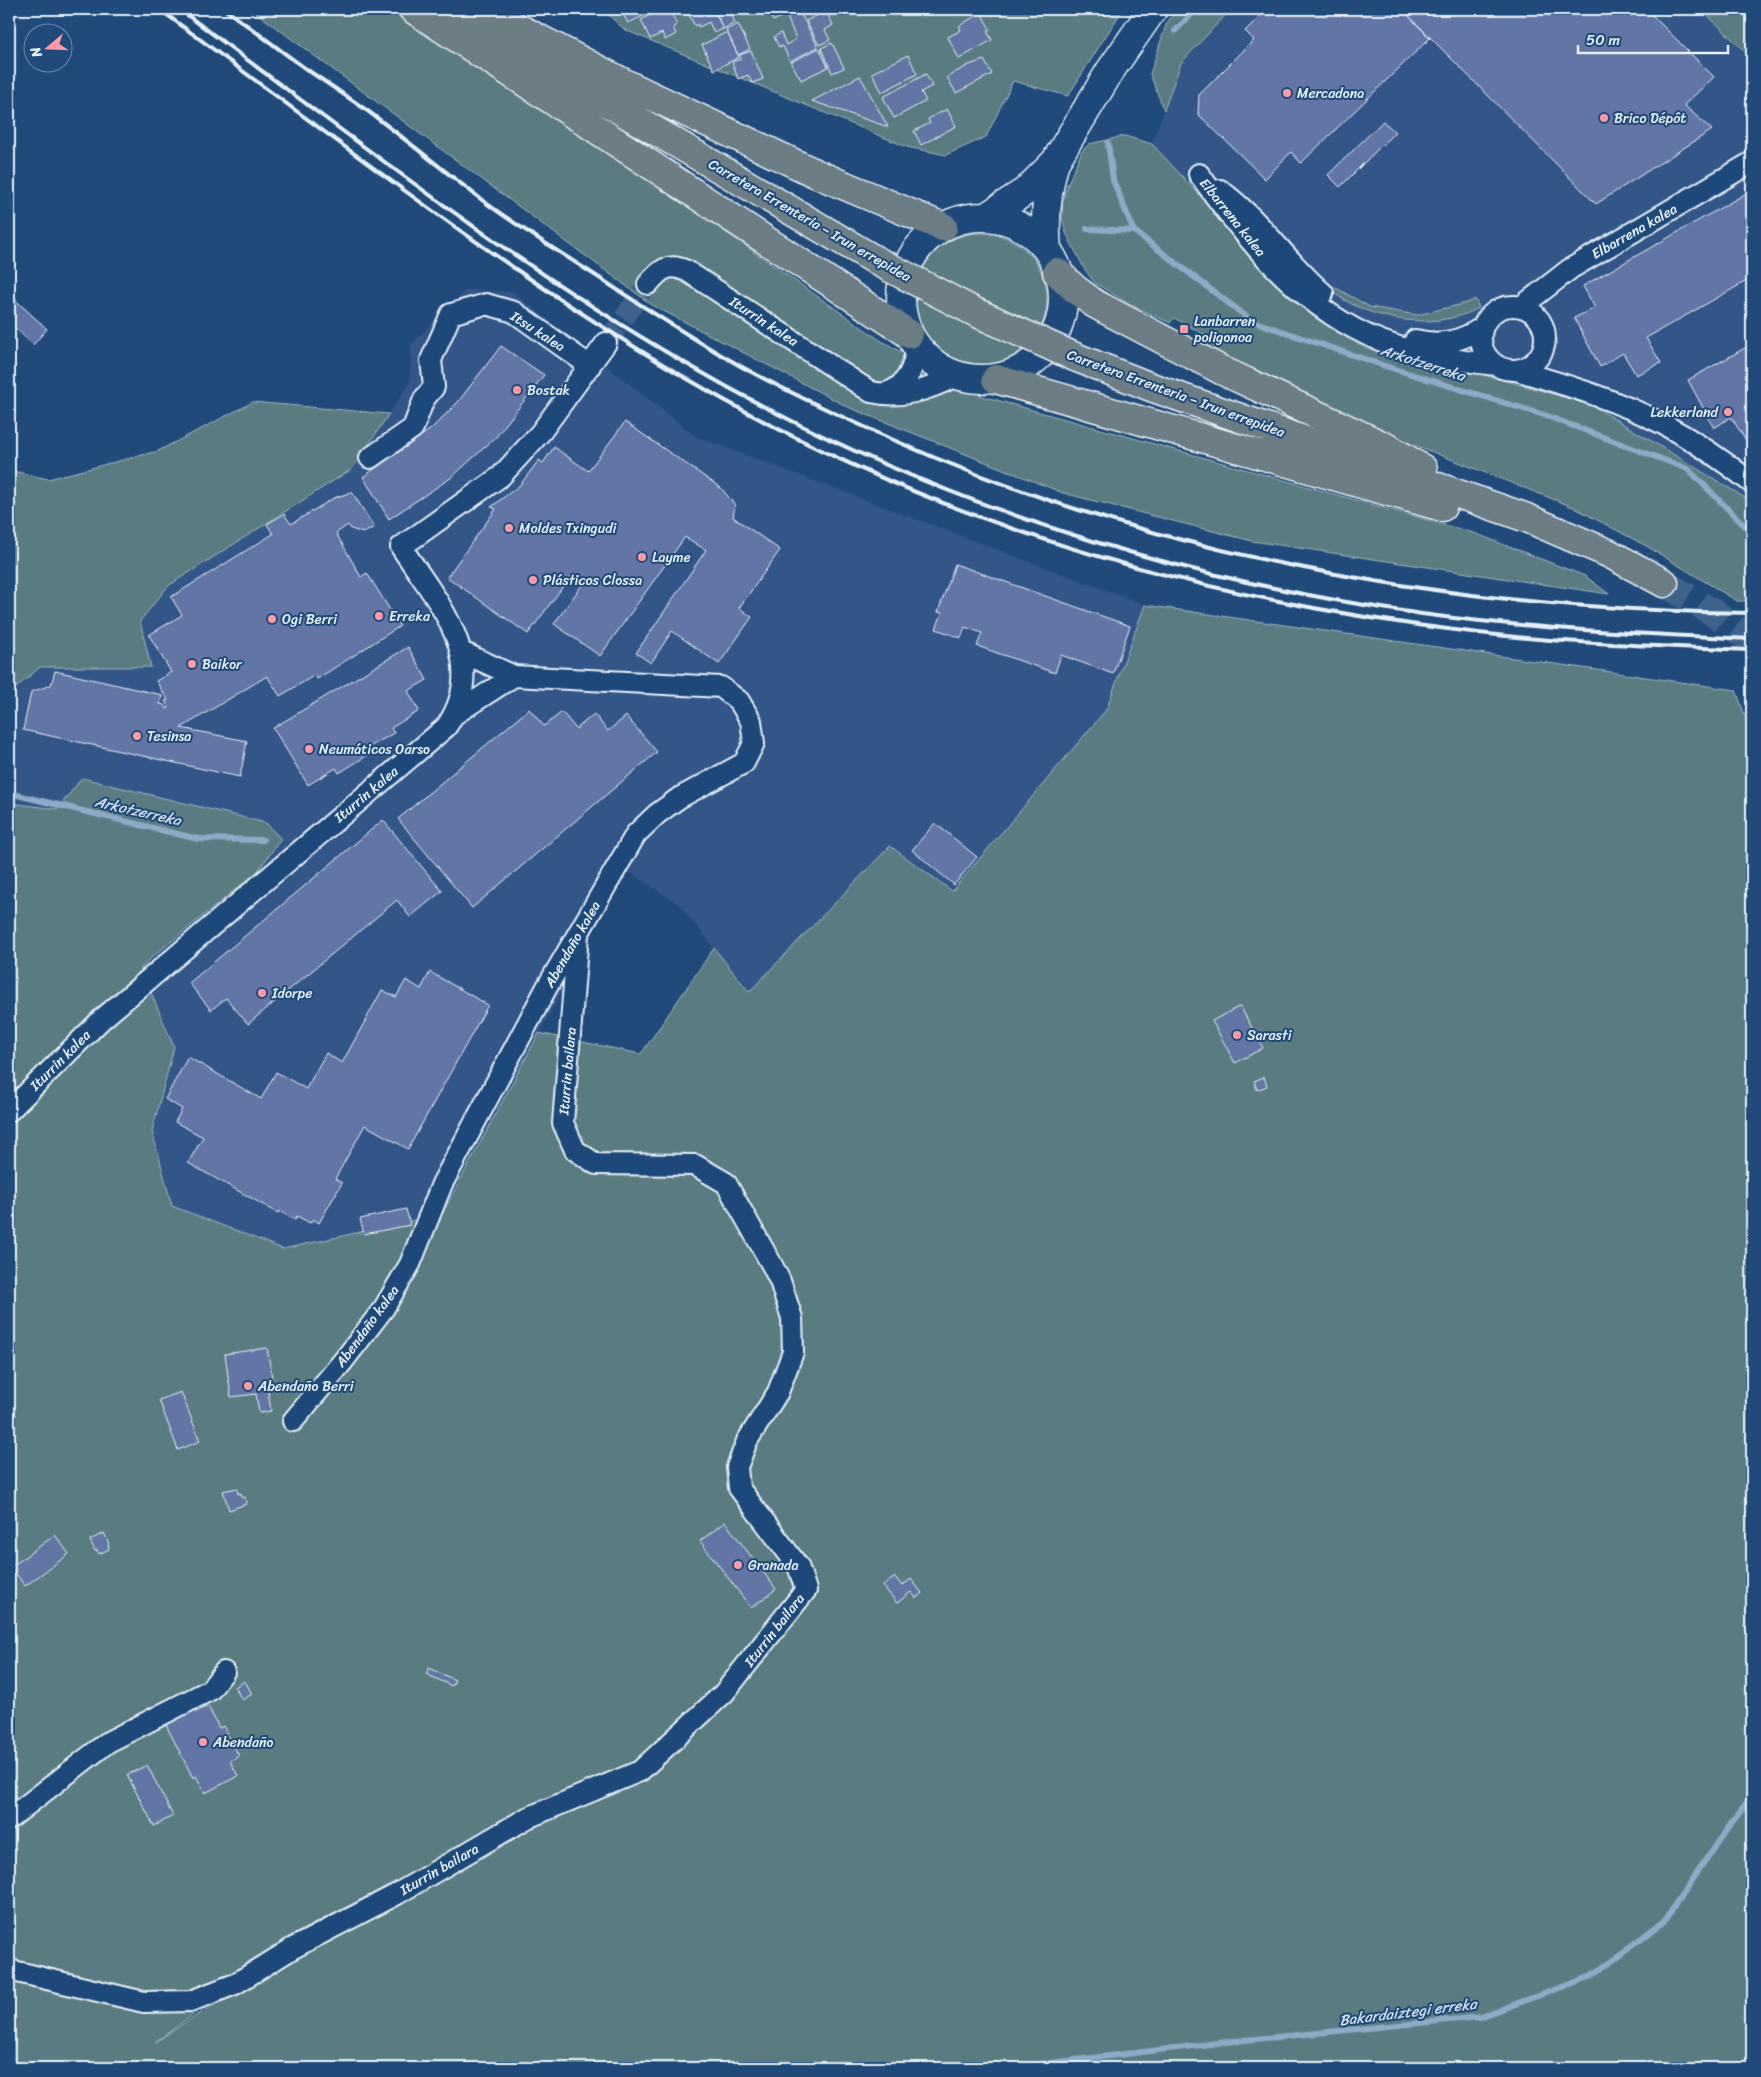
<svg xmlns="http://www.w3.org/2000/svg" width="1761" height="2077" font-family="Sriracha,sans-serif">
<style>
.built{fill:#335787}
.green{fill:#5a7c81;stroke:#a1b6bc;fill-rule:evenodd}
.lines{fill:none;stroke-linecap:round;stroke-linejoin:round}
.stream{stroke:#8daac7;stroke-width:6}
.building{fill:#6275a5;stroke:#e8f1f8}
.street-tunnel{stroke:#3d638d;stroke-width:20;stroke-dasharray:20 10;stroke-linecap:butt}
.primary-tunnel{stroke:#3d638d;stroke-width:28;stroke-dasharray:28 14;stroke-linecap:butt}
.street-casing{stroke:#e8f1f8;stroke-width:24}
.secondary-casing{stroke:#e8f1f8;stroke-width:31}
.primary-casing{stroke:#e8f1f8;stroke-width:31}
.street{stroke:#1f4a7a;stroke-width:20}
.secondary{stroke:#1f4a7a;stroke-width:28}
.primary{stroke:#6d7d84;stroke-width:28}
.rail{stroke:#e8f1f8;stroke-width:4}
.primary-bridge-casing{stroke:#e8f1f8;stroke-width:31;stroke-linecap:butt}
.primary-bridge{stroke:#6d7d84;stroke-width:28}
.poi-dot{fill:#ff9aa2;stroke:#1f4a7a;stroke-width:2}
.labels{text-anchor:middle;stroke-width:4;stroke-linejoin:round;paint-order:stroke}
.poi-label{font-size:14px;fill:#e8f1f8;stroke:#1f4a7a;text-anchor:start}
.street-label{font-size:14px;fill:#e8f1f8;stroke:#1f4a7a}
.water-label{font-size:15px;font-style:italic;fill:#d1dfec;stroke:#1f4a7a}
</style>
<rect width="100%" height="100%" fill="#1f4a7a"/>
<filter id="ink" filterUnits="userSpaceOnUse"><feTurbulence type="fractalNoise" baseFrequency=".02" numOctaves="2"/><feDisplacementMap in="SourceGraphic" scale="10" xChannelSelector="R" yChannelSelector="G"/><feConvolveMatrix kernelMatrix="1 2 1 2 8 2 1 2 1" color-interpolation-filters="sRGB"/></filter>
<g filter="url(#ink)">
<!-- built -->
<path class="built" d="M1231 9H1701L1752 58V502L1592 405 1374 344 1248 247 1152 144 1181 63Z
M467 290 513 292 695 436 1145 605 1106 710 952 891 890 846 749 992 680 905 627 870 442 1214 283 1249 172 1206 152 1131 173 1047 131 945 142 819 9 803V686L17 687 40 667 140 621 168 586 352 469 410 382 411 344Z"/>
<!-- green -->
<path class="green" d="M251 9H393L511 82 880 340 982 396 1474 533 1585 576 1609 594 1252 541 1063 493 850 408 652 305Z
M602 9H1123L1068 96 1013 81 986 137 946 155 907 147 625 30Z
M1176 9H1231L1181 63 1164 110 1150 74 1166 25Z
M1701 9H1752V58Z
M1125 136 1152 144 1248 247 1374 344 1592 405 1752 502V601H1737L1648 547 1573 507 1371 428 1288 391 1203 345 1207 336 1174 318 1170 323 1129 304 1095 283 1085 270 1066 233 1062 218 1063 201 1068 183 1082 151 1089 144Z
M1264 220 1329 284 1370 307 1417 315 1467 303 1475 299 1479 308C1432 333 1362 320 1324 285 1302 265 1283 241 1264 220Z
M915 299a66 66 0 1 1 132 0a66 66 0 1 1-132 0Z
M253 402 389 414 352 469 168 586 140 621 151 667H40L17 687 9 686V470L48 479 158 451Z
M1145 605 1736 690 1752 736V2068H9V803L57 809 82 778 266 823 281 839 257 872 151 958 141 969 174 1047 152 1131 172 1206 283 1249 442 1214 539 1033 641 1054 714 948 749 992 890 846 952 891 1106 710ZM502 1819V1820L155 2042 211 2002Z"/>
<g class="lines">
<!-- stream -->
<path class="stream" d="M1175 31 1197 9
M1108 143 1113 180 1134 231
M1087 229 1134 231 1252 321 1388 367 1544 415 1688 469 1749 530
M9 793 198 839 263 840
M1008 2068 1235 2041 1480 2017 1592 1976 1665 1920 1733 1821 1752 1797"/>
</g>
<!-- building -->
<path class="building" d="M620 9H651L652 12 628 23Z
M662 9H669L677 25 673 27 676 34 665 40 662 33 650 39 641 20Z
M702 9H714L723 29 714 33 709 22 699 27 698 24 695 26 689 15Z
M714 9H734L737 14 732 16 735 23 723 29Z
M767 9H797L773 21Z
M1267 9H1402L1430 38 1301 163 1291 152 1265 179 1198 114 1199 95 1254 40 1245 31Z
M1402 9H1646L1714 77 1684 105 1712 130 1596 204Z
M799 10 818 47 790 61 783 46 779 47 774 37 781 33 786 45 796 39 787 17Z
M826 11 833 25 825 30 830 40 819 45 806 21Z
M981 13 990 29 987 31 992 40 959 59 948 37 961 30 959 26Z
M738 24 750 49 738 55 726 30Z
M727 32 739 57 714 70 702 45Z
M832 43 844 68 832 73 821 48Z
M819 48 828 67 801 80 791 62Z
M751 51 763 79 752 83 748 75 738 79 732 62 741 59 740 55Z
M908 55 917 74 882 92 872 73Z
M984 60 992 74 956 93 947 77 969 65Z
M926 74 932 86 921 92 926 101 894 118 883 97Z
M860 76 888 127 812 101Z
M947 109 956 126 921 145 914 131 930 123 928 119Z
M1383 121 1395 132 1340 187 1328 175Z
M1752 190V278L1646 338 1661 363 1636 375 1623 353 1600 367 1574 318 1595 308 1583 286Z
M9 294 47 329 33 345 9 322Z
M1752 344V450L1731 417 1714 428 1688 380Z
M501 346 544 375 496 437 452 477 389 519 363 477 431 429 458 402Z
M625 422 721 488 735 505 733 517 780 550 739 608 752 617 719 664 672 631 651 663 636 653 706 550 685 537 600 656 554 624 582 585 570 577 528 634 447 577 496 509 491 507 520 485 539 460 543 463 554 447 588 471Z
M352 492 374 527 364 533 351 529 348 525 336 533 361 577 367 573 400 626 317 679 315 675 280 696 267 676 181 728 247 741 240 777 23 730 31 692 51 685 55 671 162 695 160 704 164 705 167 709 169 708 165 701 168 700 156 681 171 672 149 635 182 615 171 597 273 534 267 524 284 514 291 524 334 498Z
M955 564 1130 626 1113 674 1061 655 1055 673 977 646 982 633 965 627 961 638 936 629 942 613 938 612Z
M408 647 427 680 408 691 419 711 391 728 394 733 364 750 368 755 339 773 336 768 308 785 273 728Z
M529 709 544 726 562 712 576 729 594 714 608 731 626 716 657 752 472 908 398 819Z
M383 820 442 891 410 917 397 900 248 1024 226 998 211 1010 189 983Z
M935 823 977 857 954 885 912 850Z
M430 972 488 1005 408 1149 365 1125 335 1179 342 1183 319 1223 313 1219 310 1223 297 1216 295 1220 279 1211 278 1213 188 1163 203 1137 175 1122 182 1109 165 1099 188 1057 261 1099 276 1072 306 1089 326 1053 342 1063 382 990 396 997 406 980 421 989Z
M1240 1006 1263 1048 1235 1063 1212 1021Z
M1264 1077 1267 1086 1257 1090 1254 1081Z
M406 1209 410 1225 364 1234 360 1219Z
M267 1348 272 1378H266L271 1411 259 1413 256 1394 231 1397 225 1354Z
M181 1392 200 1441 178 1450 159 1400Z
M237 1488 238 1494 241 1493 242 1498 245 1497 246 1504 229 1510 223 1491Z
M725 1522 776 1589 751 1608 700 1541Z
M104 1533 109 1544 108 1545 109 1549 99 1554 97 1550 95 1551 90 1540Z
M55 1535 69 1554 25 1586 11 1567Z
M895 1577 902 1586 911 1579 922 1593 916 1598 911 1592 897 1603 883 1586Z
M429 1668 455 1680 452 1686 426 1674Z
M245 1681 252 1694 242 1700 235 1687Z
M193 1706 196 1712 208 1706 219 1728 223 1726 239 1756 230 1761 238 1776 205 1793 196 1776 193 1778 164 1721Z
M147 1765 173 1816 154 1826 127 1775Z"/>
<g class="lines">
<!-- street-tunnel -->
<path class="street-tunnel" d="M606 343 648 284"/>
<!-- primary-tunnel -->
<path class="primary-tunnel" d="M1664 583 1712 612 1752 640"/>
<defs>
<path id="street" d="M1199 174C1244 237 1295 301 1367 335 1407 353 1452 360 1496 365
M1220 190C1260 219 1287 262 1323 293
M648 284C660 270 668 262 687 271L871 392C903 399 928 390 956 376
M1481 338a32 32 0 1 1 64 0a32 32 0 1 1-64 0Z
M1521 307 1570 269 1752 162
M1415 340C1441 346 1460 342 1483 327
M1516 370C1566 385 1617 400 1663 424 1695 441 1724 461 1752 483
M883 394C907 388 915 368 916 345
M370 458 413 428 424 399 434 387 431 360 451 314 486 304 514 312 590 366
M455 714 514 676
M9 1111 102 1019 446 727C492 662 437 601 401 547L501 476 541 432 606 343
M293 1421 344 1360 384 1308 410 1264 442 1184 547 987 636 834 657 814 679 798 744 763 754 743 751 721 739 701 721 687 514 676 462 652
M9 1819 108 1742 210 1690 224 1672
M9 1970 144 2002 191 2001 235 1984 293 1948 397 1894 527 1818 640 1771 724 1693 806 1590 798 1566 739 1488 737 1467 747 1441 778 1392 793 1352 792 1318 780 1281 772 1265 726 1183 695 1165 596 1164 575 1150 563 1123 578 934"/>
<path id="secondary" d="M901 298a81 81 0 1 1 162 0a81 81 0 1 1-162 0Z
M986 217 1026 191 1055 162 1110 71 1153 9
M1047 250C1044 219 1046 192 1055 162"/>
<path id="primary" d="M413 9 909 334
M448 9 877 261
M482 9 626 84 817 174 943 227
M1057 272 1075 289 1095 304 1223 371 1388 448 1423 469
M1075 357 1151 387 1527 518 1610 554 1664 583
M996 379 1442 507"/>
</defs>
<!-- street casing -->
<use href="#street" class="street-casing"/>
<!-- secondary casing -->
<use href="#secondary" class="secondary-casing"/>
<!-- primary casing -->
<use href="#primary" class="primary-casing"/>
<!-- street -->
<use href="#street" class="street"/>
<!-- secondary -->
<use href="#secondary" class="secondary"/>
<!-- primary -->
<use href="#primary" class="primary"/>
<!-- rail -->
<path class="rail" d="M159 9C329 134 497 266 679 374 925 521 1196 600 1479 633 1570 644 1661 646 1752 650
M179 9C344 131 507 260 685 363 911 495 1164 578 1422 614 1532 629 1642 634 1752 639
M224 9C252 28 278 49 306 69 327 83 348 97 369 112 407 140 444 171 482 200 515 225 552 247 587 270 635 301 681 332 730 360 767 382 805 399 843 417 1126 552 1440 610 1752 613"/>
<defs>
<path id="primary-bridge" d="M877 261 975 312 1075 357"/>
</defs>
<!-- primary-bridge casing -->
<use href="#primary-bridge" class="primary-bridge-casing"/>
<!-- primary-bridge -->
<use href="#primary-bridge" class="primary-bridge"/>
</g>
</g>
<!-- markers -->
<g class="poi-dot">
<circle cx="1287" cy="93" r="5"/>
<circle cx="1604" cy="118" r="5"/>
<rect x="1179" y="324" width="10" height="10" rx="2.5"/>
<circle cx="517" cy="390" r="5"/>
<circle cx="1728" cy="412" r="5"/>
<circle cx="509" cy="528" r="5"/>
<circle cx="642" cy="557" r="5"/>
<circle cx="533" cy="580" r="5"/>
<circle cx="379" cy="616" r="5"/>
<circle cx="272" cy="619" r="5"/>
<circle cx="192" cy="664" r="5"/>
<circle cx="137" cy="736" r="5"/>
<circle cx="309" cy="749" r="5"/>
<circle cx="262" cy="993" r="5"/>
<circle cx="1237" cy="1035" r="5"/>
<circle cx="248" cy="1386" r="5"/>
<circle cx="738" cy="1565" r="5"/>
<circle cx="203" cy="1742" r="5"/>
</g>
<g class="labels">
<!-- poi labels -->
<g class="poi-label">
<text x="1297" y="98">Mercadona</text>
<text x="1614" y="123">Brico Dépôt</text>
<text x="1194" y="326">Lanbarren<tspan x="1194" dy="16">poligonoa</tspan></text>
<text x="527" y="395">Bostak</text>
<text x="1718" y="417" text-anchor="end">Lekkerland</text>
<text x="519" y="533">Moldes Txingudi</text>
<text x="652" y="562">Layme</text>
<text x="543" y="585">Plásticos Clossa</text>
<text x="389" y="621">Erreka</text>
<text x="282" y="624">Ogi Berri</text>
<text x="202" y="669">Baikor</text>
<text x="147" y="741">Tesinsa</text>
<text x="319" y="754">Neumáticos Oarso</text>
<text x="272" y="998">Idorpe</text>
<text x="1247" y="1040">Sarasti</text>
<text x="258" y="1391">Abendaño Berri</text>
<text x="748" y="1570">Granada</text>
<text x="213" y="1747">Abendaño</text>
</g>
<!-- street labels -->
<g class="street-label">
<text transform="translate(1233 217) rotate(51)" y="5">Elbarrena kalea</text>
<text transform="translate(810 220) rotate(30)" y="5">Carretera Errenteria – Irun errepidea</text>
<text transform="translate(1634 231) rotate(-30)" y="5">Elbarrena kalea</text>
<text transform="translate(764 321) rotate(33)" y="5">Iturrin kalea</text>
<text transform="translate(538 331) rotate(33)" y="5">Itsu kalea</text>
<text transform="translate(1176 393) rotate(20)" y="5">Carretera Errenteria – Irun errepidea</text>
<text transform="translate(366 794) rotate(-40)" y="5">Iturrin kalea</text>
<text transform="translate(572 944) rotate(-60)" y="5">Abendaño kalea</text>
<text transform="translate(60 1060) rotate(-45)" y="5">Iturrin kalea</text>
<text transform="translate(567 1071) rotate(-85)" y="5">Iturrin bailara</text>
<text transform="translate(367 1326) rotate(-54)" y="5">Abendaño kalea</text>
<text transform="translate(774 1630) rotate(-52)" y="5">Iturrin bailara</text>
<text transform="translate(439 1869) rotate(-30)" y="5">Iturrin bailara</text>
</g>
<!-- water labels -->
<g class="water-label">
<text transform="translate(1423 363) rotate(18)" y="5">Arkotzerreka</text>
<text transform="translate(138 811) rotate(13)" y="5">Arkotzerreka</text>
<text transform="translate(1408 2012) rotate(-7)" y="5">Bakardaiztegi erreka</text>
</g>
</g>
<!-- margin -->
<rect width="1761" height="2077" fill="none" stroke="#1f4a7a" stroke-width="30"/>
<rect x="15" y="15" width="1731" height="2047" fill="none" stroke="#e8f1f8" stroke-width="2" filter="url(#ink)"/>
<!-- north arrow -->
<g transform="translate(48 48) rotate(251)"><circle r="24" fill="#1f4a7a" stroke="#6f8dac"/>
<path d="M0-4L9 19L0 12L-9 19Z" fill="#ff9aa2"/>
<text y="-8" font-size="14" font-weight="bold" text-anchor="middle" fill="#e8f1f8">N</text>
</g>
<!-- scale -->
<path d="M1578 45v8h150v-8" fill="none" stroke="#e8f1f8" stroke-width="2.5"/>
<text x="1586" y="45" font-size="15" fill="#e8f1f8" stroke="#1f4a7a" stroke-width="4" paint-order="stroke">50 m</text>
</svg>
